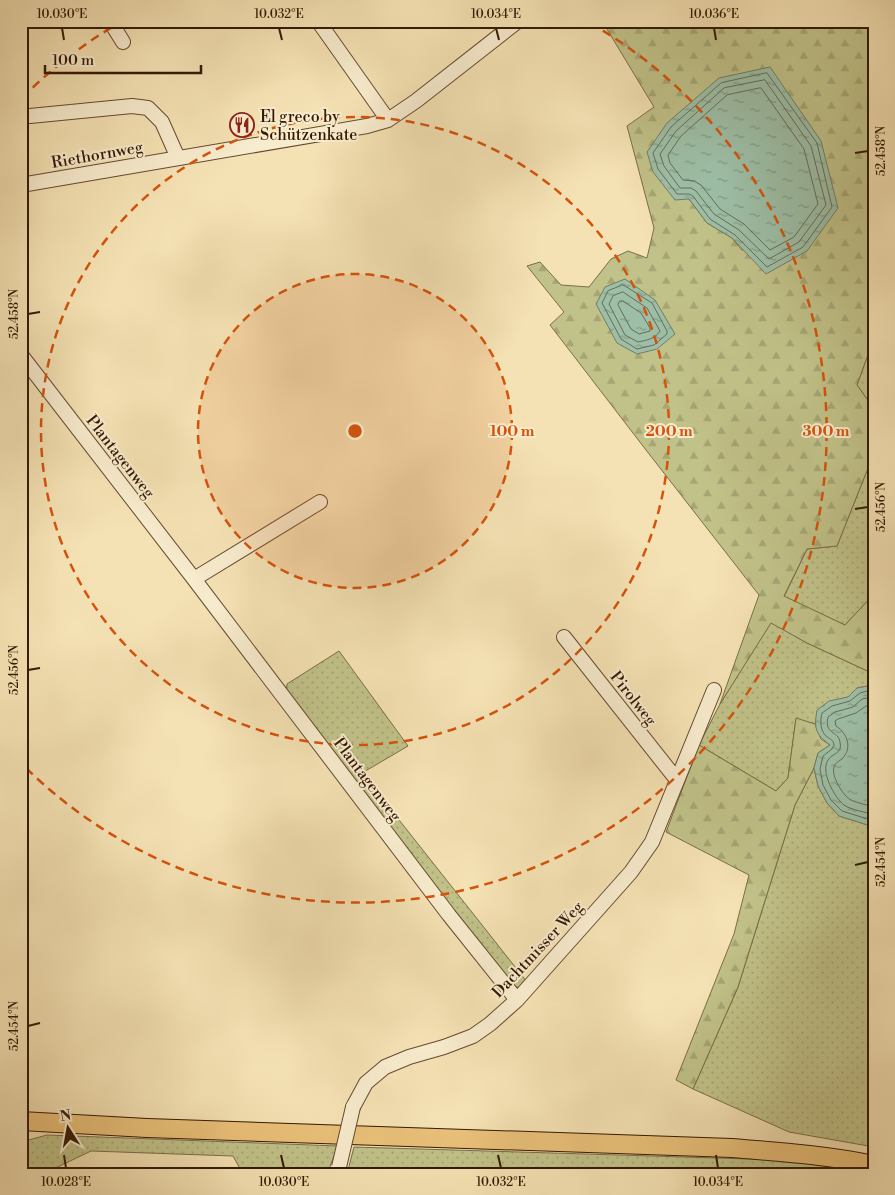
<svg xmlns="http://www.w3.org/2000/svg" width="895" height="1195" font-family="'Libre Bodoni',serif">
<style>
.grass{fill:url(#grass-dots);stroke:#7a6e46}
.forest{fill:url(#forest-firs);stroke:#7a6e46;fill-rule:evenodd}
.water{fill:url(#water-ripples);stroke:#737d66}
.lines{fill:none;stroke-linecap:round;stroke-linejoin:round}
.shore{stroke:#686c56;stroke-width:1}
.minor-casing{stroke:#644b30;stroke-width:16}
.major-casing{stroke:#341904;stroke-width:20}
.minor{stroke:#f8ecce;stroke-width:14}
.major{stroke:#eac17a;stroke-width:18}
.minor-bridge-casing{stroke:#644b30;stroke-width:16;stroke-linecap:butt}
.minor-bridge{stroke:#f8ecce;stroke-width:14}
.ticks{fill:none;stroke:#341904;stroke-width:2}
.ring{fill:none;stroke:#d6530b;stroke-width:2.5;stroke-dasharray:9 6}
.labels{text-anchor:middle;stroke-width:4;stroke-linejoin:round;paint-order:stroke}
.poi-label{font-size:16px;fill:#341904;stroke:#f8ecce;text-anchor:start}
.street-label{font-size:16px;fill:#341904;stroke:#f8ecce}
.centre{fill:#d6530b;stroke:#f8ecce;stroke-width:2.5}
.ring-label{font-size:15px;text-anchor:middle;font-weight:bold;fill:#d6530b;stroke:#f8ecce;stroke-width:4;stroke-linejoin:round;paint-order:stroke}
.neatline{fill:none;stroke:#341904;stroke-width:2}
.ticks-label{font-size:12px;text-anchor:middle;fill:#341904}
</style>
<defs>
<pattern id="grass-dots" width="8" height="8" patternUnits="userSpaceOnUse" patternTransform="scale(1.25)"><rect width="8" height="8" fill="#c1c289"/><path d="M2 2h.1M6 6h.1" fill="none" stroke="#a6a675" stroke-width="1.8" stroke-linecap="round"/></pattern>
<pattern id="forest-firs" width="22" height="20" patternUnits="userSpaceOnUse" patternTransform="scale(1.25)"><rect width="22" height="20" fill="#c1c289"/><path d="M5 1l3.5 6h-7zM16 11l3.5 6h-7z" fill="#a6a675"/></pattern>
<pattern id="water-ripples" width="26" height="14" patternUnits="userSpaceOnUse" patternTransform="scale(1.25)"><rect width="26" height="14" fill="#9dbfa7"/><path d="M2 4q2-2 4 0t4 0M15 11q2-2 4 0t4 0" fill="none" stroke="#819a86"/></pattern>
</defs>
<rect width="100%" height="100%" fill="#f5e2b4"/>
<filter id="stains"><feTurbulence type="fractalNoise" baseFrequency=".004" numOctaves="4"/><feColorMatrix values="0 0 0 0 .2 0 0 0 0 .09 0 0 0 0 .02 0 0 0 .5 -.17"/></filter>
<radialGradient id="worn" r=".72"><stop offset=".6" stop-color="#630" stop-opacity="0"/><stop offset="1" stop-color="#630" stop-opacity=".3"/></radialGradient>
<!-- grass -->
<path class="grass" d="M874 338V409L857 385Z
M874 453V594L845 625 784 597 807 549 837 546Z
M771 622 807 643 874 674V688L868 686 857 688 848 697 829 702 818 710 815 724 796 719 788 778 776 791 699 745 720 704Z
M339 651 408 746 362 773 527 982 519 988 508 984 286 692 287 684Z
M814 768 818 786 827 803 839 816 874 827V1147L789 1132 693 1089 738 987 795 805Z
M47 1135 338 1146 327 1174H243L233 1156 91 1151 43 1174H21V1145L25 1141Z
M354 1147 783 1160 841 1168 870 1174H347Z"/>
<!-- forest -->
<path class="forest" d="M602 21H635L639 26 646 21H874V338L857 385 874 409V453L837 546 807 549 784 596 845 625 874 594V641L870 645 874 647V674L807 643 771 623 720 704 759 595 646 450 550 325 564 312 527 266 540 262 561 285 589 287 611 259 628 251 647 258 654 228 627 126 654 107ZM689 199 807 251 742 250 732 238 707 223Z
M796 718 815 724 821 739 830 745 818 753 814 768 795 805 738 987 693 1089 676 1080 734 934 749 875 666 832 699 745 776 791 788 778Z"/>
<!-- water -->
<path class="water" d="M770 67 821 141 838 208 807 251 766 274 732 238 707 223 689 199 675 200 653 172 647 152 667 123 719 78Z
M625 279 655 300 675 334 657 349 637 354 617 343 596 304 605 287Z
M868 686 874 688V827L839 816 827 803 818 786 814 768 818 753 830 745C815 734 814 728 817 710L829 701 848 697 857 688Z"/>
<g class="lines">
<!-- shore -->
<path class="shore" d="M767 73 817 143 832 207 803 247 767 267 735 235 710 219 693 196 689 194H677L658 169 653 153 671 127 721 83Z
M765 80 811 146 826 205 799 242 769 259 739 230 714 214 696 191 691 188H680L664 166 660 154 676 131 724 88Z
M761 88 804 149 818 204 794 237 770 250 744 224 720 209 701 185 694 181 683 180 670 163 668 155 681 136 727 95Z
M623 285 625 286 652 303 667 331V334L654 345 637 349 621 339 602 303 608 291Z
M623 292 647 308 660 331C655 339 647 340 638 342L625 335 609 304 613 296Z
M620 301H623L641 313 650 328V331L639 334 631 329 618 305Z
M874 693 867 691 860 693 850 701 832 706 822 713C820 721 820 730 826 736 831 740 833 739 834 745L832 749 823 756 820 769 823 785 831 800 842 811 874 821
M874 699 867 698 862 699 853 707 835 712 828 717C824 735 838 730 840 742 843 754 832 753 828 760 820 772 835 798 844 805 851 810 866 812 874 815
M874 706H866L856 713 838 719 835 721 836 726C847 733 853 748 842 759 839 761 835 763 834 767 831 776 843 796 851 800 858 803 866 805 874 807"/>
<defs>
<path id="minor" d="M110 21 123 42
M318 21 388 120
M21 116H30L132 106 148 108 162 122 178 158
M21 185 367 126 388 120 416 101 518 21
M21 355 194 579 449 915 517 1000
M194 579 320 502
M564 637 677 780
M353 1107 366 1083 385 1067 409 1057 444 1047 473 1036 490 1024 517 1000 631 872 652 842 714 690"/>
<path id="major" d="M21 1121 147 1128 732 1148C780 1152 827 1155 874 1165"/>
</defs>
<!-- minor casing -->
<use href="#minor" class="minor-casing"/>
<!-- major casing -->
<use href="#major" class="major-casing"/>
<!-- minor -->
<use href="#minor" class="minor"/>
<!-- major -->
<use href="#major" class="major"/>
<defs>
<path id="minor-bridge" d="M339 1167 353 1107"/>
</defs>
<!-- minor-bridge casing -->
<use href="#minor-bridge" class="minor-bridge-casing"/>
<!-- minor-bridge -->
<use href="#minor-bridge" class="minor-bridge"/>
</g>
<!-- ticks -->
<path class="ticks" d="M62 28 64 40M279 28 282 40M496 28 499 40M714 28 716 40M855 153 868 151M28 314 40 312M855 509 868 507M28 670 40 668M855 865 868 862M28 1026 40 1023M64 1155 66 1168M281 1155 284 1168M498 1155 501 1168M716 1155 718 1168"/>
<!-- distance rings -->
<circle cx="355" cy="431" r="157" fill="#d6530b" fill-opacity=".12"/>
<g class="ring">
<circle cx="355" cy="431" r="157"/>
<circle cx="355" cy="431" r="314"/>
<path d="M22 98A471 471 0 0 1 119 23M590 23A471 471 0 1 1 22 764"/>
</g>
<!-- icons -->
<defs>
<symbol id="restaurant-ring" viewBox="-11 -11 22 22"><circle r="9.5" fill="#f8ecce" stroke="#8f2418" stroke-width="1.5"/><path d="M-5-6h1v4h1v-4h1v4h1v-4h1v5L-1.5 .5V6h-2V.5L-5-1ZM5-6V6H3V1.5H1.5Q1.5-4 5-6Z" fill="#8f2418"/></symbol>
</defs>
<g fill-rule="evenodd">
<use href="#restaurant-ring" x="228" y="111" width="28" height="28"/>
</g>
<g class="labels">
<!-- poi labels -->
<g class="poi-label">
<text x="260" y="122">El greco by<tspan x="260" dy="18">Schützenkate</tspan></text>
</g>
<!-- street labels -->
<g class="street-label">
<text transform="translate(97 154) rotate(-10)" y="6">Riethornweg</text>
<text transform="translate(121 456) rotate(52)" y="6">Plantagenweg</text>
<text transform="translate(634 698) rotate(52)" y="6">Pirolweg</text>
<text transform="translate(368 779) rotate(53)" y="6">Plantagenweg</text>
<text transform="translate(537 949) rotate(-47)" y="6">Dachtmisser Weg</text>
</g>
</g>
<circle cx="355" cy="431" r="8" class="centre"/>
<g class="ring-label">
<text x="512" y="436">100 m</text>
<text x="669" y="436">200 m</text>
<text x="826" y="436">300 m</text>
</g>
<!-- margin -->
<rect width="895" height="1195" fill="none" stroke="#f5e2b4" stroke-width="55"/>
<!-- north arrow -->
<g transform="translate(68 1128) rotate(349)" stroke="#f8ecce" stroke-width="4" paint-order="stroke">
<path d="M0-4L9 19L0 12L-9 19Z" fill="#341904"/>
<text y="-8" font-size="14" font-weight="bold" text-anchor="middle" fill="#341904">N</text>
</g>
<!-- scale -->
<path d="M45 65v8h156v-8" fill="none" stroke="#341904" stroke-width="2.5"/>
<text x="52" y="65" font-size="15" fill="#341904" stroke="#f8ecce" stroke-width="4" paint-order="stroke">100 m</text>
<rect x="28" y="28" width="840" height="1140" class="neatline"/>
<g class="ticks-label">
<text x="62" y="18">10.030°E</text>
<text x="279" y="18">10.032°E</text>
<text x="496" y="18">10.034°E</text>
<text x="714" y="18">10.036°E</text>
<text transform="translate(881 151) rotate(-90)" y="4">52.458°N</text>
<text transform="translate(14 314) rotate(-90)" y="4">52.458°N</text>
<text transform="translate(881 507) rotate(-90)" y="4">52.456°N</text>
<text transform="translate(14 670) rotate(-90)" y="4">52.456°N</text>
<text transform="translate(881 862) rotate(-90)" y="4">52.454°N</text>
<text transform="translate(14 1026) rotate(-90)" y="4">52.454°N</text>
<text x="66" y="1186">10.028°E</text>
<text x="284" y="1186">10.030°E</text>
<text x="501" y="1186">10.032°E</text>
<text x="718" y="1186">10.034°E</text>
</g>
<rect width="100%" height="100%" filter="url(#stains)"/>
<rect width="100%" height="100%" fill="url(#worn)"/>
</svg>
